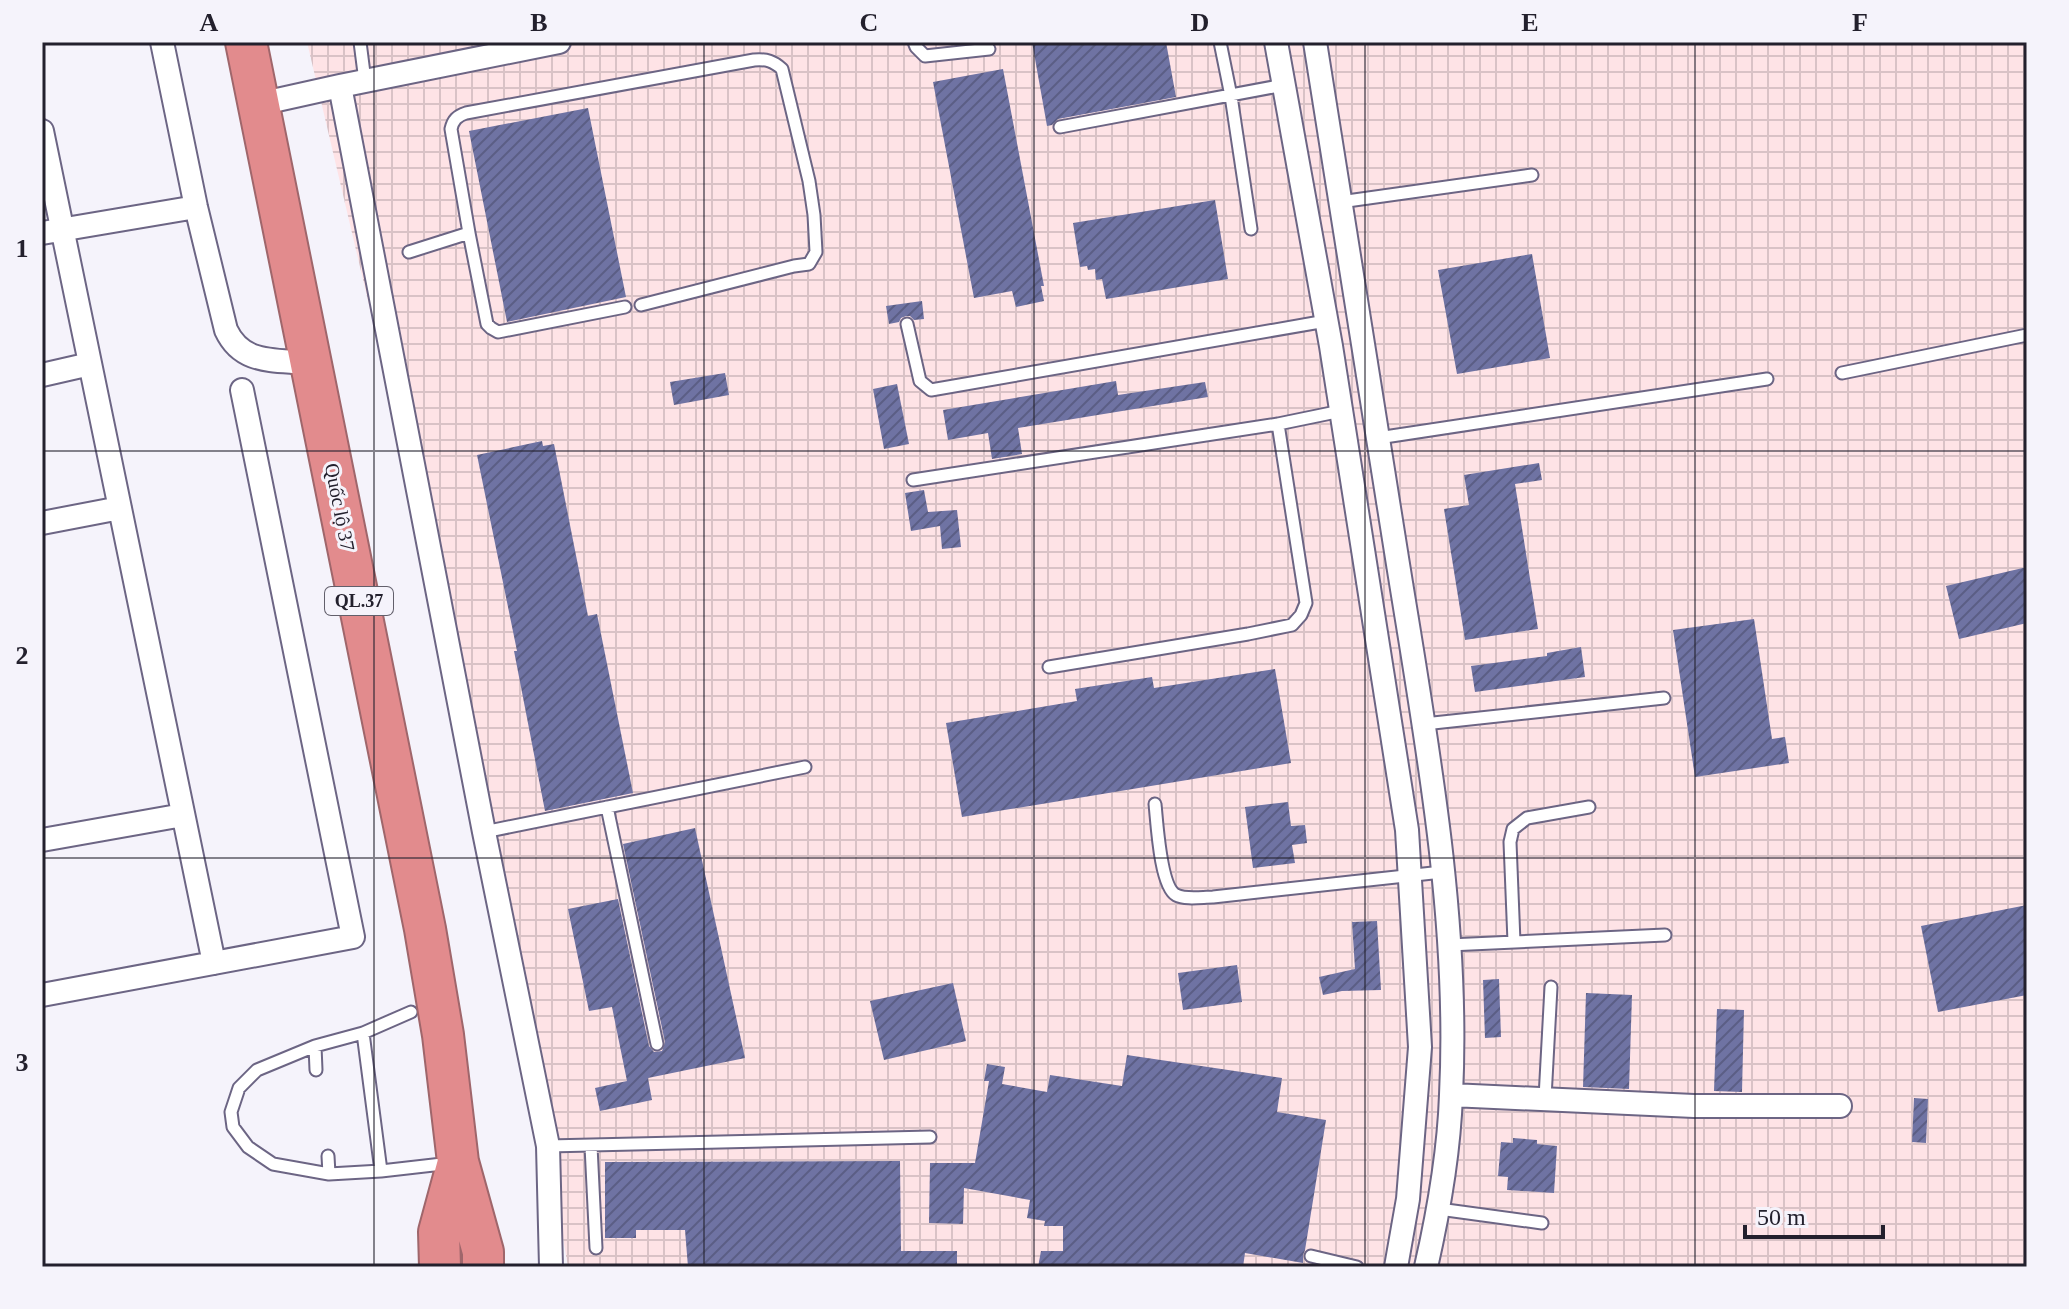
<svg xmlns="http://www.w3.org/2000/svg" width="2069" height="1309" font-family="Georgia,serif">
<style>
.industrial{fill:url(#industrial-grid)}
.building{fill:url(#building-hatch)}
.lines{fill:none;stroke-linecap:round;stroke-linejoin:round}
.lane-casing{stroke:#6c6584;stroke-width:15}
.street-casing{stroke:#6c6584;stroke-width:26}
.highway-casing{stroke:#9f666b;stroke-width:44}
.lane{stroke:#fff;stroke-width:11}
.street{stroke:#fff;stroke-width:22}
.highway{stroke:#e28b8d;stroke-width:40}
.grid{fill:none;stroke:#23202d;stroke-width:2;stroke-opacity:0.55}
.labels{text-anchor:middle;stroke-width:6;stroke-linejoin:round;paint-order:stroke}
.shield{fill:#f5f3fb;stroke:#625f6b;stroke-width:2}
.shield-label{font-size:18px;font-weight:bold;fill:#23202d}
.street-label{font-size:20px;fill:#23202d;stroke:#f5f3fb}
.neatline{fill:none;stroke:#23202d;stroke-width:3}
.grid-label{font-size:26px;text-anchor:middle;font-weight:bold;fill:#23202d}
</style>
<defs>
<pattern id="industrial-grid" width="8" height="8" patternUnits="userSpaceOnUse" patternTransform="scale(2)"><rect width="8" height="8" fill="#fee3e6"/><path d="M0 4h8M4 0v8" fill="none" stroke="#d9c2c6"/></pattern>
<pattern id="building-hatch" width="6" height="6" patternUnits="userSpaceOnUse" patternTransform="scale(2)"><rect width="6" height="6" fill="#6f73a3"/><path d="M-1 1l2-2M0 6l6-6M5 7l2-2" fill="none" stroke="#5b5e85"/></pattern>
</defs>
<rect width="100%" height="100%" fill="#f5f3fb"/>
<!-- industrial -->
<path class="industrial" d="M307 42H2027V1267H568L492 827Z"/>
<!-- building -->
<path class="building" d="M1032 42H1166L1176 97 1058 119 1052 125 1047 126Z
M1003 69 1044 286H1041L1044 301 1016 307 1012 291 974 298 933 82Z
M588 108 626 297 507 322 469 131Z
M1215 200 1228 279 1106 299 1102 279 1096 280 1095 269 1088 270 1087 266 1080 267 1073 223Z
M1532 254 1550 358 1457 374 1438 270Z
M922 301 924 319 914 320 910 316H906L901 318 899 322 889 324 886 306Z
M725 373 729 395 674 405 670 382Z
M1116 381 1118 395 1205 382 1208 397 1018 428 1022 454 992 459 988 433 948 440 943 410Z
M897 384 909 444 884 449 873 389Z
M542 441 543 446 554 444 588 616 597 614 633 793 545 811 514 651H517L477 455Z
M1539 463 1542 480 1515 484 1538 629 1465 640 1444 509 1469 505 1464 475Z
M924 490 928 512 957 510 961 547 942 549 940 526 911 531 905 493Z
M2027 567V623L1959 639 1946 586Z
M1754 619 1772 739 1785 737 1789 763 1695 777 1673 630Z
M1581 647 1585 677 1475 692 1471 666 1547 656V653Z
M1275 669 1291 763 962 817 946 723 1077 701 1075 689 1152 677 1154 688Z
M1288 802 1291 826 1305 825 1307 843 1292 845 1295 863 1253 868 1245 807Z
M695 828 745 1058 648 1078 652 1100 600 1111 595 1088 627 1081 612 1007 589 1011 568 909 618 899 649 1046 654 1052 662 1051 665 1042 623 844Z
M2027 905V995L1938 1012 1921 926Z
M1377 921 1381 990 1342 991 1323 995 1319 977 1355 969 1352 922Z
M1237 965 1242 1002 1183 1010 1178 973Z
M1499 979 1501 1037 1485 1038 1483 980Z
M953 983 966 1041 884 1060 870 1001Z
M1586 993 1632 995 1629 1089 1583 1087Z
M1717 1009 1744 1010 1742 1092 1714 1091Z
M1127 1055 1282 1078 1277 1112 1326 1120 1305 1250 1303 1255V1263L1245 1253 1243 1267H1038L1041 1251H1063V1226H1044L1045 1221 1027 1218 1030 1200 964 1188 963 1224 929 1223 930 1163H975L989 1081H984L987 1064 1005 1067 1002 1084 1047 1092 1050 1075 1122 1086Z
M1914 1098 1928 1099 1926 1143 1912 1142Z
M1513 1138 1537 1140V1144L1557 1146 1554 1193 1507 1190 1508 1177 1498 1176 1501 1142 1513 1143Z
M900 1161 901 1251H957V1267H688L685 1230H636V1238H605V1162Z"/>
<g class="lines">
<defs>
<path id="lane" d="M360 42 365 81
M914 42 916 47 925 56 989 49
M1220 42 1231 96 1251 229
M1060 127 1284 85
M1340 202 1532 175
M409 252 469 233
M625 307 498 332 491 328 487 324 469 233 451 129C453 120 457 116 466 113L754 60C767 59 773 61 782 69L809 181 814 215 816 252 809 264 794 266 641 305
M907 324 920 381 931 390 1326 321
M1842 373 2027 335
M1378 438 1767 379
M913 480 1278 424
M1049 667 1248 634 1292 625 1301 615 1306 603 1278 424 1341 411
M1424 724 1664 698
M1155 804C1157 822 1160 886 1176 895 1186 900 1202 897 1213 897L1442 872
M607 807 657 1044
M484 832 805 767
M1514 942 1510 842 1513 829 1527 818 1589 807
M1449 945 1665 935
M363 1033 381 1171
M315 1046 257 1070 239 1088 231 1112 233 1127 248 1147 273 1164 329 1174
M316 1070 315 1046 363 1033 411 1012
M1545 1098 1551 987
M548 1146 930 1137
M591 1146 596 1248
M328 1156 329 1174 381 1171 451 1163
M1439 1209 1542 1223
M1311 1256 1357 1267"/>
<path id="street" d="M162 42 196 207 226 330C240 360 265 360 295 362
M1276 42 1331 346 1407 830 1420 1047 1408 1199 1396 1267
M1315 42C1342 214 1369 386 1397 558 1425 733 1460 917 1451 1095 1449 1153 1439 1210 1426 1267
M340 86 484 832 548 1146 551 1267
M259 104 340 86 559 42
M42 131 214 963
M42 233 196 207
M42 375 90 364
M42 523 120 508
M42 840 183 815
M42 995 353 937 242 390
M1451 1095 1694 1106H1840"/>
<path id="highway" d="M246 42 425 929 443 1035 458 1162 483 1252V1267
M440 1267 439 1232 458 1162"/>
</defs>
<!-- lane casing -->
<use href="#lane" class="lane-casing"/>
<!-- street casing -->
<use href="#street" class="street-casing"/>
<!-- highway casing -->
<use href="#highway" class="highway-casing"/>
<!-- lane -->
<use href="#lane" class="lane"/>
<!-- street -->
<use href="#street" class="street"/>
<!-- highway -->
<use href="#highway" class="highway"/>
</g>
<!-- grid -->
<path class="grid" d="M374 42V1267M704 42V1267M1034 42V1267M1365 42V1267M1695 42V1267M42 451H2027M42 858H2027"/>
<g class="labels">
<!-- shield labels -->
<rect class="shield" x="325" y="587" width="68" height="28" rx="6"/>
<g class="shield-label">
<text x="359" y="607">QL.37</text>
</g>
<!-- street labels -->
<g class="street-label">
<text transform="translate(340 507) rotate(79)" y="7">Quốc lộ 37</text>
</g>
</g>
<!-- border -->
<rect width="2069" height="1309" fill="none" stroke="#f5f3fb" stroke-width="88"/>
<!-- scale -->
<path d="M1745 1225v12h138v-12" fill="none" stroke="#23202d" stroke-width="4"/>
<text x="1757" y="1225" font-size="24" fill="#23202d" stroke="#f5f3fb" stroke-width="6" paint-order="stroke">50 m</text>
<rect x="44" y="44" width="1981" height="1221" class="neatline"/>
<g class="grid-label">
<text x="209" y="31">A</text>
<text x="539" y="31">B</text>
<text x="869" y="31">C</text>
<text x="1200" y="31">D</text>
<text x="1530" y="31">E</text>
<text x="1860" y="31">F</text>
<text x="22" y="257">1</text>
<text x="22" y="664">2</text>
<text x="22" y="1071">3</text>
</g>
</svg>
